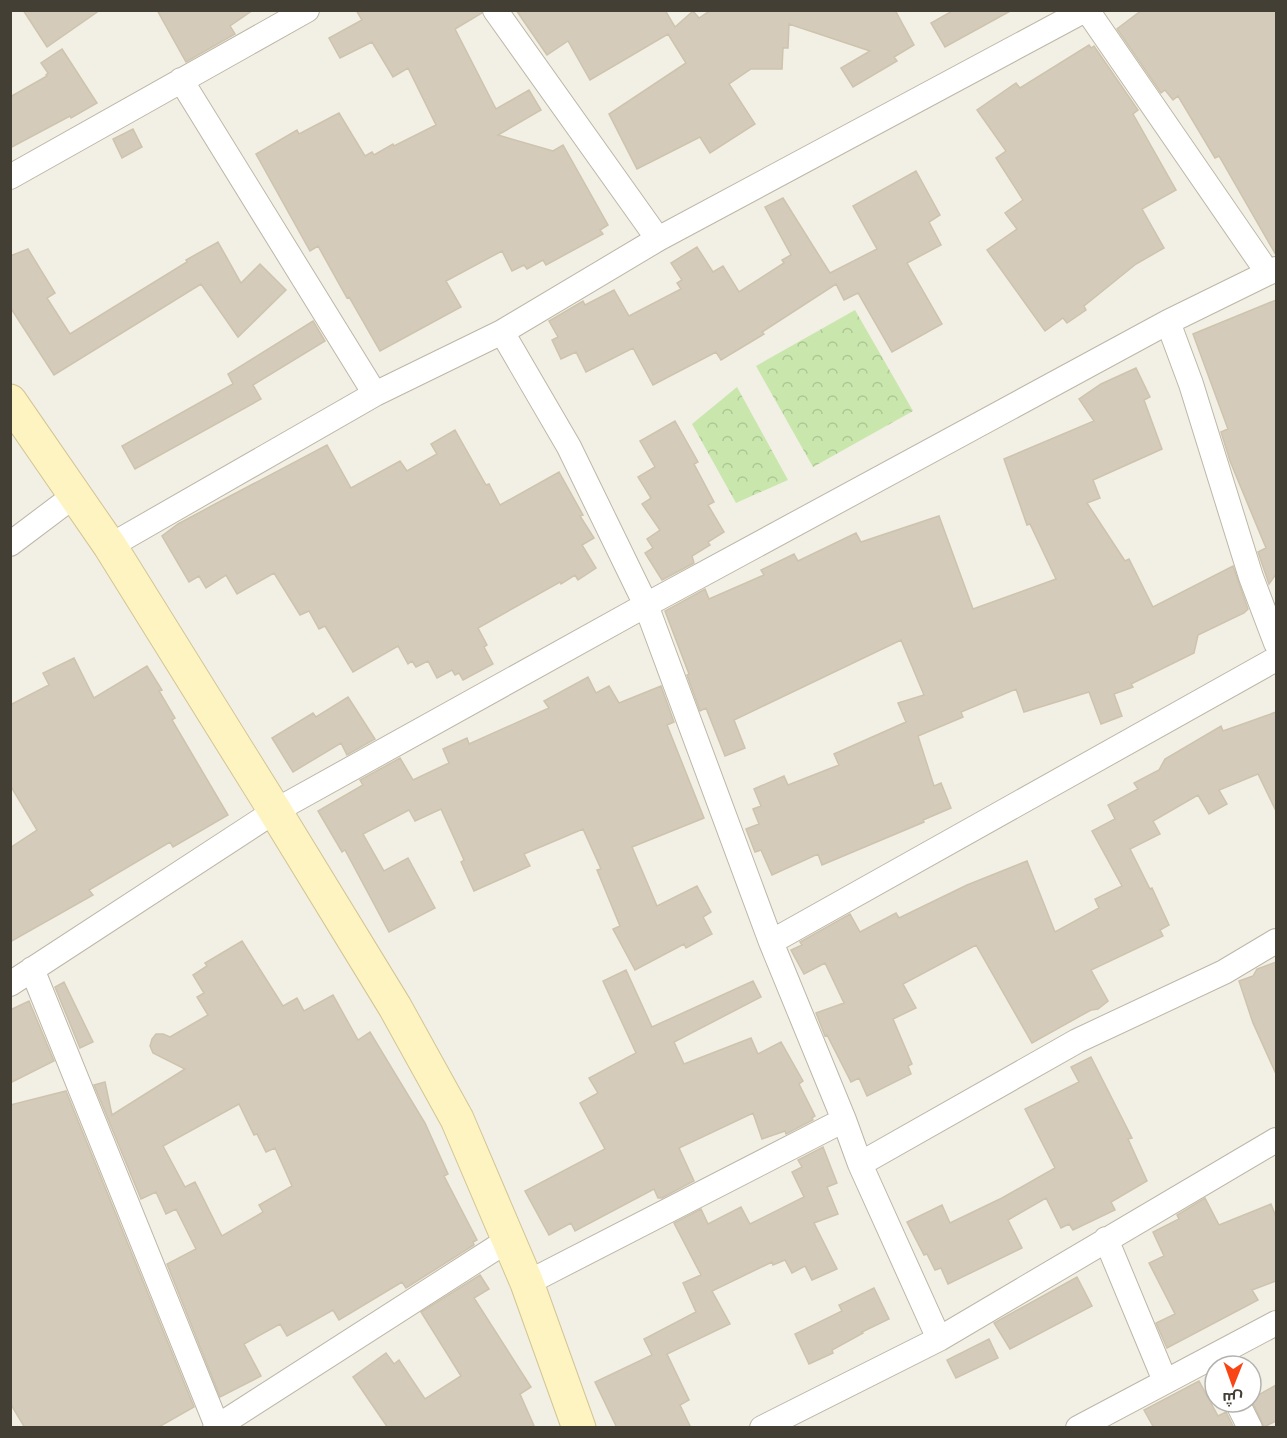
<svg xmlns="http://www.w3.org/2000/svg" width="1287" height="1438" font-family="'Fira Sans Condensed',Cairo,sans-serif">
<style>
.park{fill:url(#park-crowns)}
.building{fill:#d4cbba;stroke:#cec3ad;stroke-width:1.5;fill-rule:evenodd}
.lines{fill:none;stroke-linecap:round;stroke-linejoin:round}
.street-casing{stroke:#bdb7a7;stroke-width:26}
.secondary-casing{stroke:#d2c594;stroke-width:35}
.street{stroke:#fff;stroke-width:24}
.secondary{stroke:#fef4c2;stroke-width:33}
</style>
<defs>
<pattern id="park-crowns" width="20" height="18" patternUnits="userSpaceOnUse" patternTransform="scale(1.5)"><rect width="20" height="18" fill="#c9e7ad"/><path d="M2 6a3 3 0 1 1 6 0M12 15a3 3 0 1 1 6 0" fill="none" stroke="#aec795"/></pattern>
</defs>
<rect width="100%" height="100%" fill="#f2efe4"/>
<!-- park -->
<path class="park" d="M855 310 913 411 813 467 756 366Z
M737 387 788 480 736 503 692 424Z"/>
<!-- building -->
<path class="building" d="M23 10H100L47 47Z
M157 10H253L230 26 235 34 186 62Z
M356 10H481L482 13 455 29 496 109 529 90 541 110 498 135 553 151 563 145 608 225 600 230 603 234 546 265 543 260 527 269 524 265 512 271 502 251 446 281 461 307 380 351 349 297 347 298 318 246 310 251 256 154 297 130 299 134 339 113 365 156 372 152 374 155 393 144 394 146 436 125 408 68 393 77 372 42 340 58 329 38 362 20Z
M516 10H665L675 27 693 11 699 18 711 10H895L914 45 894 57 897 61 853 87 841 68 870 51 789 24 788 48H783L782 69H751L729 84 755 124 710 153 700 137 637 169 609 114 686 63 668 34 590 80 568 41 547 55Z
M954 10H1012L945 47 931 23Z
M1142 10H1276V255L1219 156 1215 158 1178 96 1173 100 1165 90 1161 93 1117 29Z
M1089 45 1091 48 1094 46 1138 110 1133 114 1176 190 1142 209 1164 248 1136 264 1084 306 1086 310 1067 323 1063 318 1045 331 987 250 1017 229 1005 213 1023 200 996 158 1006 151 977 110 1016 83 1020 88Z
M62 49 97 103 71 118 70 116 10 148V97L47 76 46 75 48 73 41 63Z
M133 129 142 147 122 158 113 139Z
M916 171 940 215 929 222 941 245 907 263 942 324 892 352 858 293 844 300 836 284 762 332 764 334 721 360 716 352 653 385 633 348 586 372 576 352 561 359 552 340 558 337 549 321 583 301 585 305 614 290 629 316 681 289 677 283 682 280 671 263 697 247 713 272 723 266 739 292 784 263 782 260 791 255 765 207 783 198 830 273 877 249 853 206Z
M218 242 241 283 260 264 286 290 238 337 201 284 54 375 10 307V256L28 249 55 293 47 298 70 334 187 262 186 260Z
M1276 300V574L1269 584 1258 552 1266 548 1230 461 1221 432 1228 429 1193 334Z
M313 321 325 341 253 385 261 399 135 469 122 446 233 384 228 374Z
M1136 368 1150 397 1144 400 1162 449 1093 480 1100 498 1087 503 1125 561 1129 559 1153 607 1233 566 1248 609 1244 613 1198 635 1194 653 1131 684 1133 687 1114 694 1122 716 1101 724 1089 692 1024 712 1016 689 961 712 963 717 918 736 934 786 941 783 951 808 923 820 924 822 822 865 818 854 772 875 761 850 755 852 746 829 759 824 753 809 761 806 754 789 784 776 788 785 839 765 834 754 906 722 898 703 924 695 901 640 734 720 745 748 725 756 706 708 700 711 687 675 689 674 665 611 705 589 709 599 764 575 761 570 794 554 798 561 856 533 861 542 939 516 973 609 1056 579 1030 524 1027 525 1004 459 1094 421 1079 399 1101 384Z
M675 421 698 462 694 464 714 502 708 505 724 532 708 542 710 545 692 556 694 563 662 580 645 553 653 548 647 539 660 530 642 504 651 498 638 477 655 467 640 441Z
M455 430 486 485 489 484 500 505 559 472 583 515 580 516 594 538 582 545 596 568 578 580 575 575 561 584 560 582 478 628 487 645 484 647 493 664 463 680 459 673 455 675 452 670 437 678 428 661 416 667 412 661 408 664 398 646 353 672 325 626 319 629 309 611 300 615 274 573 237 594 226 575 206 588 199 576 189 582 162 536 178 524 217 503 327 445 351 488 400 461 407 471 437 454 431 444Z
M74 658 94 698 147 666 162 690 159 691 175 718 172 720 228 815 173 847 170 842 89 890 93 895 10 942V848L37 830 10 785V705L49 685 43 673Z
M588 677 596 693 609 686 619 703 661 686 674 722 667 725 704 818 632 847 657 906 697 886 711 912 703 917 712 934 686 948 684 944 635 970 613 929 620 926 597 870 601 869 583 829 524 854 530 866 474 891 461 862 464 860 441 809 415 821 409 810 363 834 384 871 408 858 435 908 389 932 345 850 342 852 318 811 363 785 360 780 400 758 413 780 449 763 443 749 467 738 469 744 549 708 544 701Z
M348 697 375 739 347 755 341 743 293 772 272 738 313 713 316 717Z
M1276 712V811L1258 774 1219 790 1227 804 1209 814 1198 795 1153 821 1160 834 1130 849 1150 889 1152 888 1169 925 1160 930 1163 936 1091 970 1108 1001 1098 1009 1091 1010 1032 1043 976 945 903 984 916 1008 893 1019 912 1064 908 1066 911 1074 867 1096 859 1078 851 1082 827 1035 825 1036 816 1013 844 1003 825 963 804 974 791 950 802 945 800 942 850 914 860 932 896 913 899 918 967 885 1027 861 1055 932 1099 908 1095 899 1122 886 1092 831 1115 819 1108 805 1138 789 1134 783 1159 770 1165 759 1221 726 1223 731Z
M242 941 283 1006 297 998 304 1011 333 995 358 1040 370 1032 425 1123 448 1174 444 1176 477 1240 473 1242 474 1245 406 1288 402 1282 339 1320 333 1310 287 1336 280 1324 244 1344 261 1376 220 1397 167 1264 196 1249 176 1209 166 1214 156 1192 141 1199 94 1085 105 1082 112 1115 185 1069 153 1053 150 1046 152 1039 156 1034H163L170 1037 208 1015 197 997 204 993 193 975 207 966 205 963ZM239 1104 254 1135 257 1134 266 1152 275 1148 292 1186 259 1205 263 1212 222 1236 195 1182 185 1187 163 1146Z
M1276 962V1074L1253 1023 1239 981 1253 976 1257 969Z
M626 970 652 1027 753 981 761 997 674 1042 684 1064 751 1038 758 1054 781 1042 803 1081 799 1084 815 1116 812 1118 813 1120 786 1134 785 1131 762 1139 753 1113 679 1148 694 1181 662 1198H658L654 1189 575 1231 571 1223 549 1235 525 1191 605 1149 580 1103 598 1093 589 1078 636 1053 603 981Z
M64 982 93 1042 80 1048 55 987Z
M29 1001 54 1061 10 1083V1010Z
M1091 1057 1132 1138 1128 1139 1147 1181 1111 1202 1115 1210 1073 1230 1069 1224 1061 1228 1046 1198 1008 1220 1022 1248 948 1284 941 1268 935 1270 927 1254 924 1255 907 1222 942 1205 950 1223 1002 1198 1055 1168 1025 1109 1079 1082 1071 1067Z
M66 1091 194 1407 157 1428H25L10 1403V1105Z
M823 1147 837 1183 827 1187 838 1214 814 1223 837 1269 812 1280 805 1266 792 1273 785 1260 773 1265 772 1262 712 1291 730 1324 667 1354 689 1400 680 1405 691 1428H617L595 1382 652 1355 644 1339 696 1312 683 1283 701 1275 674 1223 701 1209 708 1224 741 1207 750 1224 804 1197 792 1172 802 1167 798 1160Z
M1205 1198 1219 1225 1271 1204 1276 1217V1281L1252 1290 1258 1300 1167 1348 1156 1323 1175 1314 1149 1263 1164 1256 1153 1232 1179 1219 1177 1215Z
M480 1275 489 1289 474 1298 531 1387 520 1394 535 1428H388L353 1377 386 1353 394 1364 399 1360 425 1399 461 1376 421 1312Z
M1077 1277 1092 1306 1010 1349 994 1323Z
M874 1288 889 1319 862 1332 863 1333 832 1350 833 1353 809 1364 795 1334 842 1311 839 1305Z
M989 1339 998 1358 956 1378 947 1360Z
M1199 1381 1218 1416 1226 1412 1234 1428H1154L1144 1410Z
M1276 1385V1421L1264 1427 1251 1399Z"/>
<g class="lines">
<defs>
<path id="street" d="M495 10 658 239
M1087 10 1268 273
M181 80 375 394
M10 177 307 10
M1168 322 1191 384 1251 577 1276 643
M502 332 569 447 646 605 771 942 844 1120 860 1164 939 1339
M10 544 75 495
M110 546 375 394 502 332 658 239 1085 10
M771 942 1276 659
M32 969 217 1426
M10 984 275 811 646 605 1168 322 1276 269
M860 1164 1077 1041 1224 972 1276 941
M1106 1239 1165 1381
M527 1283 844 1120
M1237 1402 1250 1428
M215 1428 508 1240
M762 1428 939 1339 1276 1140
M1078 1428 1276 1323"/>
<path id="secondary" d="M10 401 110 546 275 811 395 1007 457 1119 527 1283 579 1428"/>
</defs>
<!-- street casing -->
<use href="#street" class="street-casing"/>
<!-- secondary casing -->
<use href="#secondary" class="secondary-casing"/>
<!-- street -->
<use href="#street" class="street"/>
<!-- secondary -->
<use href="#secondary" class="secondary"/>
</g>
<!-- border -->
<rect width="1287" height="1438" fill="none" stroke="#443f34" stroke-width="24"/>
<!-- north arrow -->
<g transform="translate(1233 1384) rotate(181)"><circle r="28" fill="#ffffff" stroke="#b4b2ae" stroke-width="1.5"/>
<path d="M0-4.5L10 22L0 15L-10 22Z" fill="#f94514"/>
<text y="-9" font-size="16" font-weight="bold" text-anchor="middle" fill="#443f34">ش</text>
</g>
</svg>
